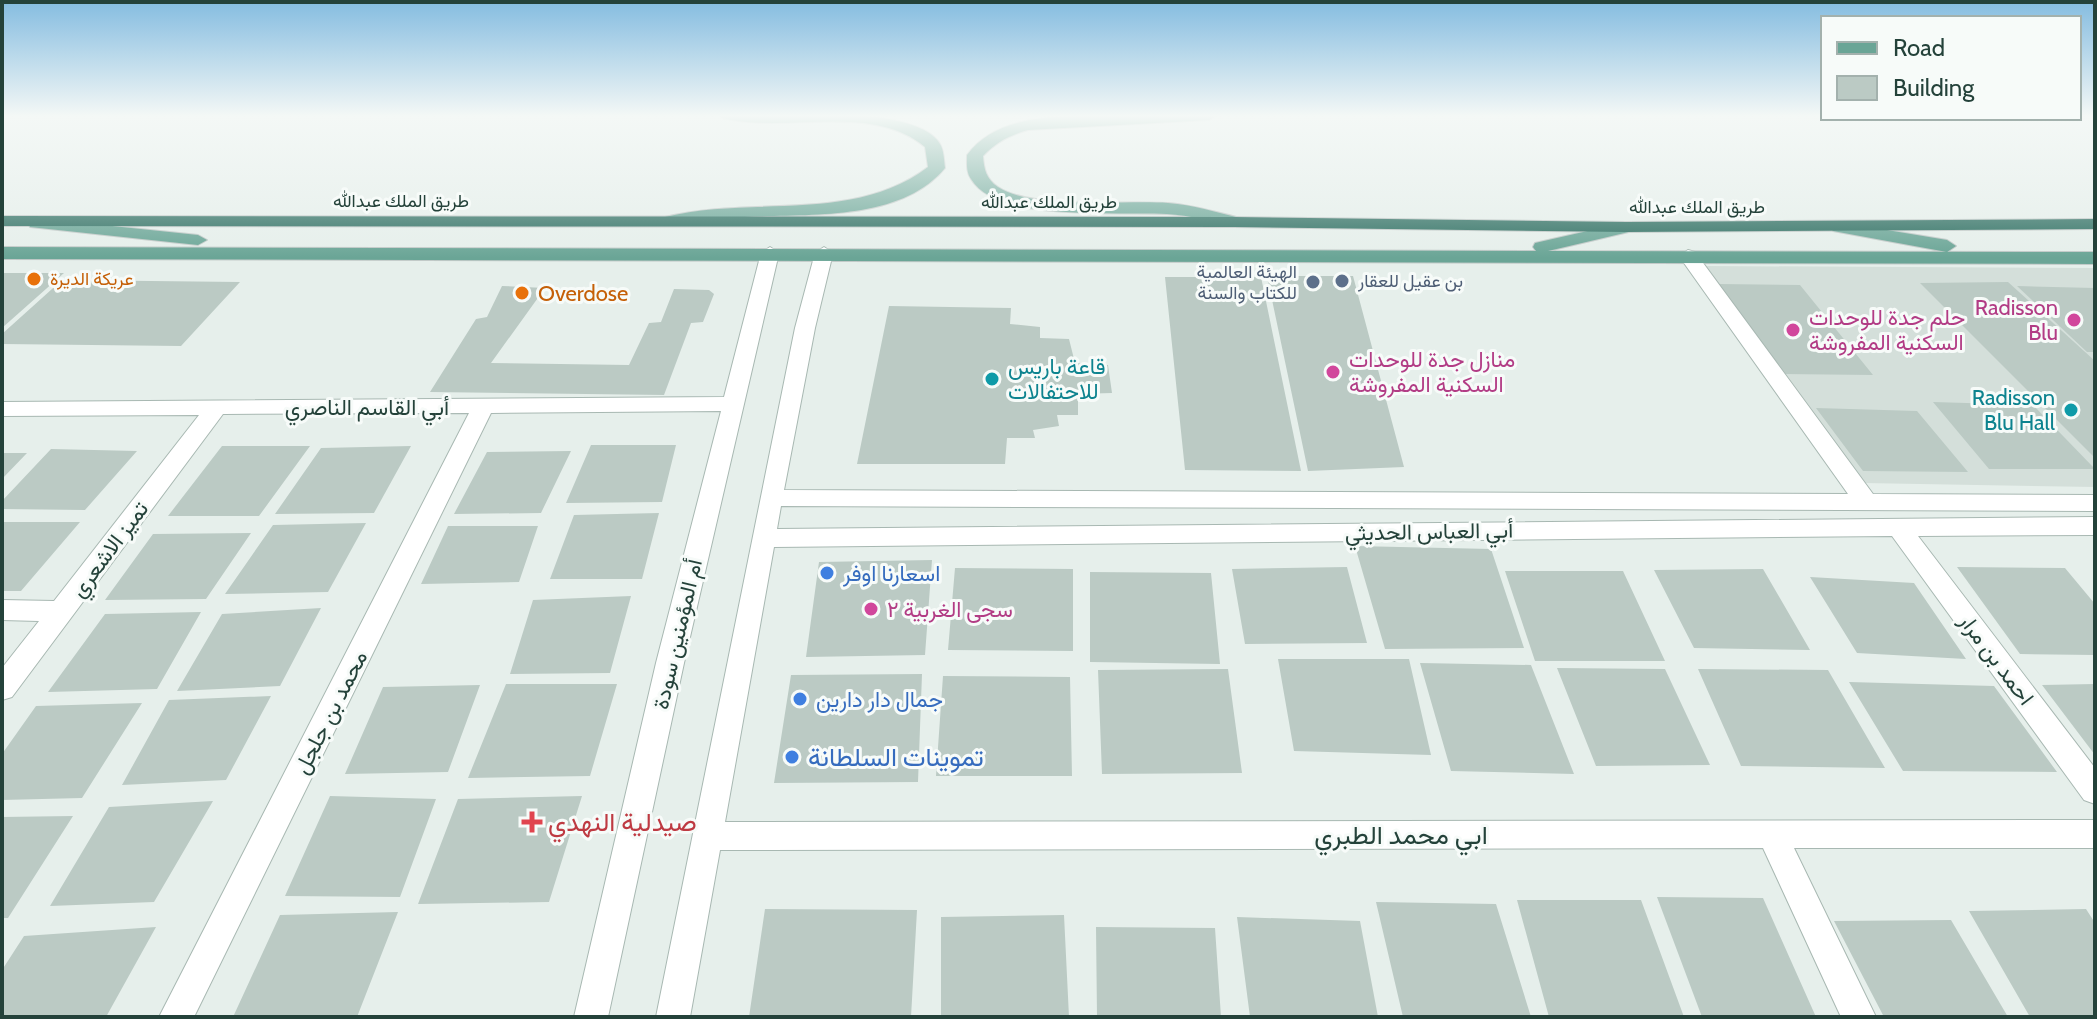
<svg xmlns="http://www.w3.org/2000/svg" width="2097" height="1019" font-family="Cabin,Vazirmatn,sans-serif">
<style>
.built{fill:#d4dfda}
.building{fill:#bbcac4}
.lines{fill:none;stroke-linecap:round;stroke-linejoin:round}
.street-casing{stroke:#a8b8b2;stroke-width:2}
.primary-casing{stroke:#c2cac8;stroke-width:2}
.highway-casing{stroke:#c2cac8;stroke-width:2}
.street{fill:#fff;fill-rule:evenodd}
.primary{fill:#6aa596;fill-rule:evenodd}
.highway{fill:#2f6f62;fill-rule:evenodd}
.food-dot{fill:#e8710a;stroke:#f7fbf9;stroke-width:3}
.service-dot{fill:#5c6f8a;stroke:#f7fbf9;stroke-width:3}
.hotel-dot{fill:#d1479c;stroke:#f7fbf9;stroke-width:3}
.culture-dot{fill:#0f9aa8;stroke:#f7fbf9;stroke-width:3}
.shop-dot{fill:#3f7fe0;stroke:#f7fbf9;stroke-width:3}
.health-dot{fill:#e0444e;stroke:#f7fbf9;stroke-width:3}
.labels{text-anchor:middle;stroke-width:6;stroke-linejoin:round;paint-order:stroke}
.far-street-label{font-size:18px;fill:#24423a;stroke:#f7fbf9}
.far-service-label{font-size:18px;fill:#4e5e75;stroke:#f7fbf9;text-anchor:end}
.far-food-label{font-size:18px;fill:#c56008;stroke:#f7fbf9;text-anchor:start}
.food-label{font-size:22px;fill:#c56008;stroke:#f7fbf9;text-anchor:start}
.hotel-label{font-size:22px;fill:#b23c85;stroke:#f7fbf9;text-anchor:start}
.culture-label{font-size:22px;fill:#0d838f;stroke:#f7fbf9;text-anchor:start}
.street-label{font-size:22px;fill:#24423a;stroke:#f7fbf9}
.shop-label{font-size:22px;fill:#366cbe;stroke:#f7fbf9;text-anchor:start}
.near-shop-label{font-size:26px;fill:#366cbe;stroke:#f7fbf9;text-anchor:start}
.near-health-label{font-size:26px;fill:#be3a42;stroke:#f7fbf9;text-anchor:start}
.near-street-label{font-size:26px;fill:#24423a;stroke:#f7fbf9}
</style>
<rect width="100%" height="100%" fill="#e6efeb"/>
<!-- built -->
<path class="built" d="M1706 266 2095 268V487L1863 483Z"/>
<!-- building -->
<path class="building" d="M2 273H64L2 328Z
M1267 276H1353L1404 467 1308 471Z
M1165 277H1261L1301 471 1185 470Z
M62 280 240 282 181 346 2 344V334Z
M2008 282 2095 361V458L1920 283Z
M1718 284 1800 285 1873 375 1782 374Z
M502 286 545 288 491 363 629 365 649 323 661 322 674 289 709 290 714 294 703 322 691 323 664 395 430 392 476 319 487 317Z
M2017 286 2095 288V352H2087Z
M889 306 1011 308 1010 324 1040 327V338L1069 339 1075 363 1108 365 1112 393 1078 394V415H1057L1059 426 1033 430 1035 438H1007L1005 464H857Z
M1933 402 2033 405 2095 469H1989Z
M1816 408 1917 411 1968 472 1863 471Z
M591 445H676L662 502 566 503Z
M222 446H310L259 516H168Z
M411 446 374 513 275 514 321 448Z
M51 449 137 451 85 510 2 509V501Z
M571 451 541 513 454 514 487 452Z
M2 453H27L2 479Z
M659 513 642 579H550L574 515Z
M2 522H80L21 591H2Z
M366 523 328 592 225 594 273 525Z
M448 526H538L519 582 421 584Z
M251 533 206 599 105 600 153 534Z
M1355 546 1491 549 1524 648 1385 649Z
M932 560 925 655 806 657 819 562Z
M1347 567 1367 643 1245 644 1232 569Z
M1957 567 2065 568 2095 604V655L2020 654Z
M955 568 1073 569V651L948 650Z
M1763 569 1810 650 1694 648 1654 570Z
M1505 571H1623L1665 661H1535Z
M1090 572 1211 573 1220 664 1090 662Z
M1810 577 1914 583 1966 659 1857 653Z
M631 596 610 673 510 674 533 600Z
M321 608 280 686 177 691 222 614Z
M201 612 157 689 48 692 105 614Z
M1278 659H1409L1431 755 1294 751Z
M1420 663 1531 665 1574 774 1451 771Z
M1557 668 1665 669 1710 765 1596 766Z
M1228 669 1242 773 1102 774 1098 670Z
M1698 669 1828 670 1885 768 1741 766Z
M922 674 918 782 774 783 791 675Z
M943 676 1070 677 1072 776H936Z
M1849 682 1994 686 2057 772 1903 771Z
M506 684H617L590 776 468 778Z
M2095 684V755L2042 685Z
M480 685 448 772 345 774 383 687Z
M271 696 226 780 122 785 169 700Z
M142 703 82 798 2 800V754L36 706Z
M330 796 436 799 400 897 285 896Z
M582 796 549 902 418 904 458 799Z
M213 801 154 902 50 906 109 807Z
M73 816 8 918H2V817Z
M1657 897 1763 898 1816 1017H1702Z
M1517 900H1641L1684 1017H1549Z
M1376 902 1496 904 1531 1017H1403Z
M765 909 917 910 911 1017H749Z
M2086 909 2095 923V1017H2030L1969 911Z
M398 912 357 1017H233L280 915Z
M1064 915 1069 1017H941V917Z
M1237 917 1360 921 1378 1017H1250Z
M1951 920 2008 1017H1884L1834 921Z
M156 927 106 1017H2V970L24 936Z
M1096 927 1215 928 1221 1017H1097Z"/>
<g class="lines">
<defs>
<path id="street" d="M770 247 779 253 684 663 608 1017H574L656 663 721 411 491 413 194 1017H159L469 413 223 414 12 697 2 700V668L39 621 2 620V600L54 601 199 415 2 416V402L724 397 761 253Z
M824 247 833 253 815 328 784 490 1848 494 1679 256 1688 250 1695 252 1873 494 2095 495V511L781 506 777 529 2095 517V535L1918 536 2095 768V804L2084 800 1892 536 774 547 725 822 2095 820V848H1794L1876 1017H1841L1763 848 720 850 690 1017H656L795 328 815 253Z"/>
<path id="primary" d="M720 115C765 115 917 103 940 144 944 150 944 161 945 168 897 226 794 212 726 218 707 220 684 229 665 225L662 221 665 217C752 195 853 224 928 167L925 147C871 102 787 134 722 118Z
M1120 115H1217L1209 120 1028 130C1010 135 996 142 983 156 984 169 986 179 998 187 1033 210 1125 200 1168 203 1193 205 1216 212 1240 218L1243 222 1240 226 1234 227C1212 222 1190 215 1167 214 1121 211 997 223 971 179 966 172 967 163 967 155 1001 109 1070 118 1120 115Z
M36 218 198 235 207 240 198 245 30 227 27 223 30 219Z
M1627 222 1633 223 1636 227 1633 231 1548 251 2095 252V264L2 259V247L1536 251 1533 247 1535 243Z
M1839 222 1947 240 1956 246 1947 252 1833 231 1830 227 1833 223Z"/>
<path id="highway" d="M2 216 1234 217 1627 222 2095 219V229L1627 232 1234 227 2 226Z"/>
</defs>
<!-- street casing -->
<use href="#street" class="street-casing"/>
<!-- primary casing -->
<use href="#primary" class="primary-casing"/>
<!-- highway casing -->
<use href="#highway" class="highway-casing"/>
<!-- street -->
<use href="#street" class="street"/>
<!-- primary -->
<use href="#primary" class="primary"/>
<!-- highway -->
<use href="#highway" class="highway"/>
</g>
<!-- sky -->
<linearGradient id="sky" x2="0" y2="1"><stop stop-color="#84bce0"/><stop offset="0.45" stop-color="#f4f8f6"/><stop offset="1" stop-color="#f4f8f6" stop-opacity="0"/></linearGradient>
<rect width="2097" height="258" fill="url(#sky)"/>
<!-- markers -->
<g class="food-dot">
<circle cx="34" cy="279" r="8"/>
<circle cx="522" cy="293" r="8"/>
</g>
<g class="service-dot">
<circle cx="1342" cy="281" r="8"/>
<circle cx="1313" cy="282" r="8"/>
</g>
<g class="hotel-dot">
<circle cx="2074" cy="320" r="8"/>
<circle cx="1793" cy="330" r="8"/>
<circle cx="1333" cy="372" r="8"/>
<circle cx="871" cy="609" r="8"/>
</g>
<g class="culture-dot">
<circle cx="992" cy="379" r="8"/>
<circle cx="2071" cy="410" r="8"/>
</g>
<g class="shop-dot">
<circle cx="827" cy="573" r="8"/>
<circle cx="800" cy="699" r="8"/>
<circle cx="792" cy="757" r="8"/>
</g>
<path class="health-dot" d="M528 810h8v8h8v8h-8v8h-8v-8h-8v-8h8z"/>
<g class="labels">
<!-- far-street labels -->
<g class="far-street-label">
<text x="401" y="207">طريق الملك عبدالله</text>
<text x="1049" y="208">طريق الملك عبدالله</text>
<text x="1697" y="213">طريق الملك عبدالله</text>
</g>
<!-- far-service labels -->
<g class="far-service-label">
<text x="1297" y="278">الهيئة العالمية<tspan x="1297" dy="21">للكتاب والسنة</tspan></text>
<text x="1358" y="287" text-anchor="start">بن عقيل للعقار</text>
</g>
<!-- far-food labels -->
<g class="far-food-label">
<text x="50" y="285">عريكة الديرة</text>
</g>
<!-- food labels -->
<g class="food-label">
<text x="538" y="301">Overdose</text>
</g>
<!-- hotel labels -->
<g class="hotel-label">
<text x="2058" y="315" text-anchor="end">Radisson<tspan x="2058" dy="25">Blu</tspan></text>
<text x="1809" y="325">حلم جدة للوحدات<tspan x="1809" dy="25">السكنية المفروشة</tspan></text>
<text x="1349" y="367">منازل جدة للوحدات<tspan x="1349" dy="25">السكنية المفروشة</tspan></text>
<text x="887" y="617">سجى الغربية ٢</text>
</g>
<!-- culture labels -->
<g class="culture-label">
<text x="1008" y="374">قاعة باريس<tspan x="1008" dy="25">للاحتفالات</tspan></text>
<text x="2055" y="405" text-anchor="end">Radisson<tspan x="2055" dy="25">Blu Hall</tspan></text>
</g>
<!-- street labels -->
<g class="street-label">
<text x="367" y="415">أبي القاسم الناصري</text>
<text transform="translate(1429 531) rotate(-1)" y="8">أبي العباس الحديثي</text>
<text transform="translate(109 549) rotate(-53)" y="8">تميز الاشعري</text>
<text transform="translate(677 634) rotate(-77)" y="8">أم المؤمنين سودة</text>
<text transform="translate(1997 659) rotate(53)" y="8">احمد بن مرار</text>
<text transform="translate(330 712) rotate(-63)" y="8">محمد بن جلجل</text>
</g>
<!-- shop labels -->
<g class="shop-label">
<text x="843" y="581">اسعارنا اوفر</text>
<text x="816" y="707">جمال دار دارين</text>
</g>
<!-- near-shop labels -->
<g class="near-shop-label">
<text x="808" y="766">تموينات السلطانة</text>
</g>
<!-- near-health labels -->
<g class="near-health-label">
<text x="548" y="831">صيدلية النهدي</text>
</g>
<!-- near-street labels -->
<g class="near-street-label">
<text x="1401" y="844">ابي محمد الطبري</text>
</g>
</g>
<!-- border -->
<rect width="2097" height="1019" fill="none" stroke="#24423a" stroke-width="8"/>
<!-- legend -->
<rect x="1821" y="16" width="260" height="104" fill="#f7fbf9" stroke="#a3b1ad" stroke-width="2"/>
<rect x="1837" y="42" width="40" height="12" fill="#6aa596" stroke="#a3b1ad" stroke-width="2"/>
<text x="1893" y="56" font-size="24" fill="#24423a">Road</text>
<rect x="1837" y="76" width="40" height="24" fill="#bbcac4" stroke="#a3b1ad" stroke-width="2"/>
<text x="1893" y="96" font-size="24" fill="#24423a">Building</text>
</svg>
